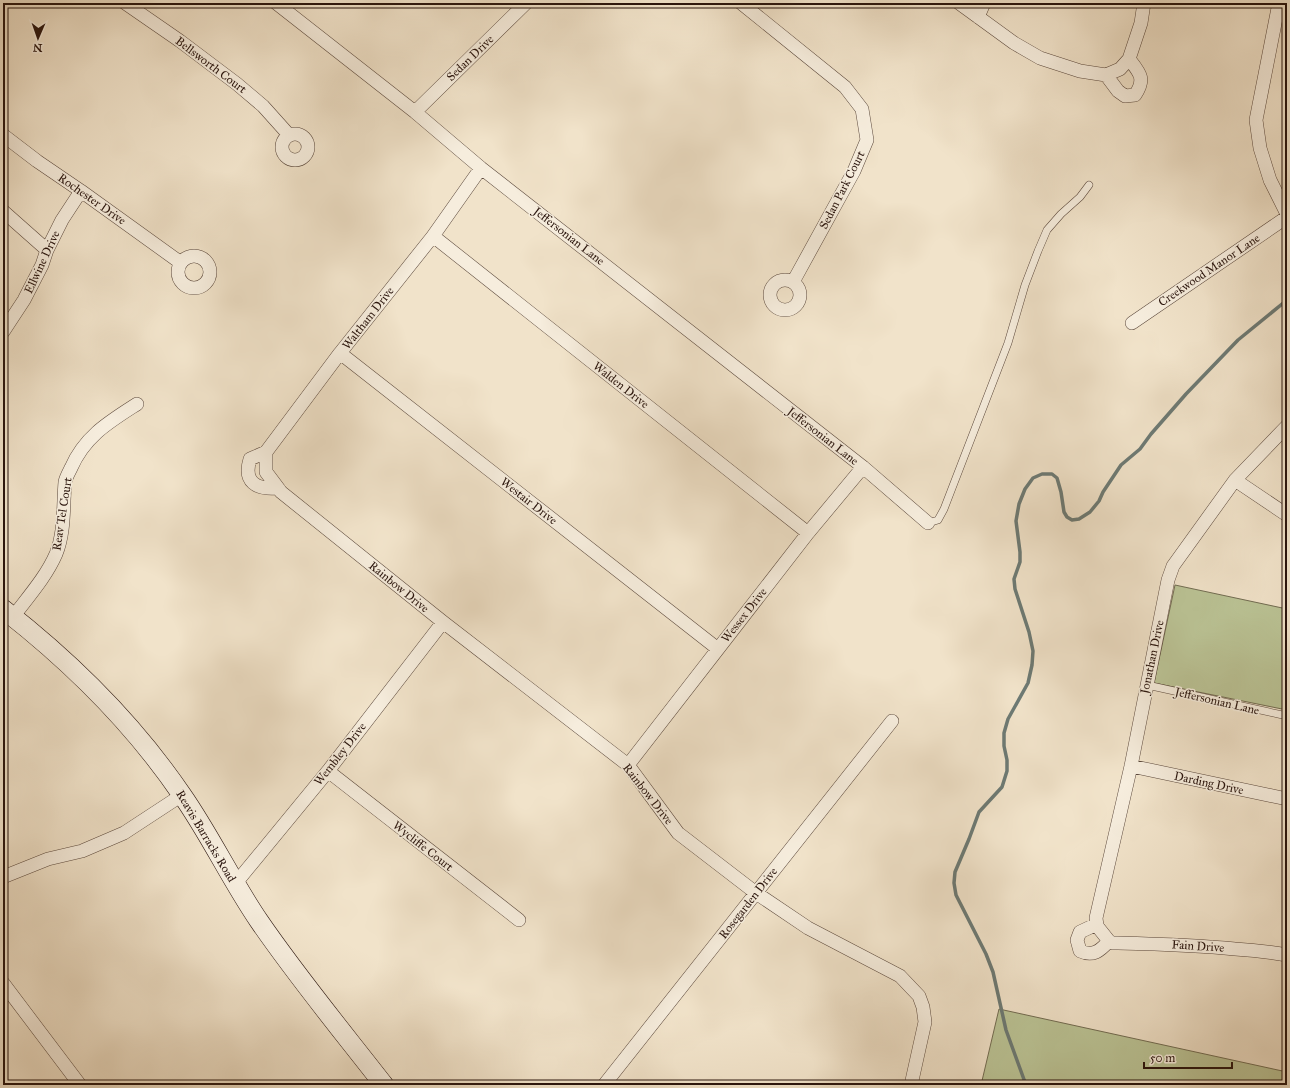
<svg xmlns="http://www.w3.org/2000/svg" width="1290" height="1088" font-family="'IM FELL Great Primer',serif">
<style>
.green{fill:#bbc496;stroke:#726c52}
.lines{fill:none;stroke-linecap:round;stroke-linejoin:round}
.stream{stroke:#6d7a74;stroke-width:3.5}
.lane-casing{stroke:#5b483c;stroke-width:8}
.street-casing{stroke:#5b483c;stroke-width:14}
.secondary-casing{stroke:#29140d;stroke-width:20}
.lane{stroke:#f6eddd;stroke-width:7}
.street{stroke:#f6eddd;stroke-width:13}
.secondary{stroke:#f6eddd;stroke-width:19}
.labels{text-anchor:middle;stroke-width:3;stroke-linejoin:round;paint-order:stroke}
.street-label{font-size:12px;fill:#29140d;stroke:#f6eddd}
</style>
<rect width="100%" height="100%" fill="#f1e3ca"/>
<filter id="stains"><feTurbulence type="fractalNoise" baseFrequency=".005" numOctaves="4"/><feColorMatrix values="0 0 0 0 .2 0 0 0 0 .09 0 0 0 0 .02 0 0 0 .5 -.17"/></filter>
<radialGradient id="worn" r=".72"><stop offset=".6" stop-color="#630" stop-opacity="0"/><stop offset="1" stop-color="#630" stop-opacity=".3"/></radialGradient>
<!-- green -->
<path class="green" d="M1175 585 1287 609V710L1154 683Z
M999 1009 1287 1072V1085H981Z"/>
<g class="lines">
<!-- stream -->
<path class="stream" d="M1026 1085 1006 1030 993 972 986 954 956 895 954 883 955 872 969 839 979 812 1002 787 1007 771V760L1004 746V733L1008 719 1028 683 1032 665 1033 651 1029 632 1015 589 1014 579 1020 562V552L1016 521 1019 504 1025 489 1033 478 1042 474H1052L1057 478 1061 492 1064 512 1067 517 1072 520 1079 519 1090 512 1099 501 1103 492 1121 465 1140 449 1151 434 1186 394 1238 340 1287 300"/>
<defs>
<path id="lane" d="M928 523 938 520 944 509 1008 343 1025 285 1038 251 1047 230 1061 214 1080 197 1089 185
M1147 685 1287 716"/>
<path id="street" d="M125 3 180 41 237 84 263 106 289 135
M276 3 415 112 481 168 863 467 928 523
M741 3 845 87 862 109 867 140 854 171 793 282
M959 3 1014 43 1040 58 1080 71 1106 75 1120 69 1129 59 1141 23 1144 3
M1279 3 1256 120 1260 148 1270 180 1287 214
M978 17 984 3
M1106 75 1118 91 1125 96 1135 95C1146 79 1140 73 1129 59
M415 112 526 3
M282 147a13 13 0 1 1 26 0a13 13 0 1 1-26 0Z
M3 135 37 161 81 191 181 263
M481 168 433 236 340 353 266 452V472L281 492 443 622 628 765 678 833 756 893 808 928 900 976 919 996 923 1007 925 1022 911 1085
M3 211 47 250
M433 236 808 533
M178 272a16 16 0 1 1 32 0a16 16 0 1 1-32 0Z
M770 295a15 15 0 1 1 30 0a15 15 0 1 1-30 0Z
M1132 323 1287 217
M3 332 24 300 42 265 47 250 62 220 81 191
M340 353 718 649
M266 452 250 459C243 482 256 490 278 488
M1235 480 1287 515
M13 617C28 597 46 577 56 554 65 532 63 506 65 482 66 477 69 472 71 468 85 436 109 422 137 404
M628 765 808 533 863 467
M1131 766 1287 799
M328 771 519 920
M3 877 48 859 82 851 124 833 182 795
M235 884 328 771 443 622
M1097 924 1080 932 1077 940 1080 951C1093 957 1100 951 1109 941
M1109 941 1097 926 1096 918 1131 766 1168 580 1173 566 1235 480 1287 426
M1109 941 1112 943H1118C1157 944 1196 945 1235 949 1253 950 1270 952 1287 955
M3 983 80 1085
M604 1085 892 721"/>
<path id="secondary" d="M3 609C71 662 133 723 182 795 210 835 231 880 259 921 298 978 342 1031 384 1085"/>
</defs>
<!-- lane casing -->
<use href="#lane" class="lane-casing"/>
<!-- street casing -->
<use href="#street" class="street-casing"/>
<!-- secondary casing -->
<use href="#secondary" class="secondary-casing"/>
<!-- lane -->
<use href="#lane" class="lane"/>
<!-- street -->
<use href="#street" class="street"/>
<!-- secondary -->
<use href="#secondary" class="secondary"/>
</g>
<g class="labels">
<!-- street labels -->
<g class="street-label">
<text transform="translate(470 58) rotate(-44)" y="4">Sedan Drive</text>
<text transform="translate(211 65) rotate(37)" y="4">Bellsworth Court</text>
<text transform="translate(842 190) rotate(-63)" y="4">Sedan Park Court</text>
<text transform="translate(92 199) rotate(35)" y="4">Rochester Drive</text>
<text transform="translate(569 236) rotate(38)" y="4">Jeffersonian Lane</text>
<text transform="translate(42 262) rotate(-65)" y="4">Ellwine Drive</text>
<text transform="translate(1209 270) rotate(-34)" y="4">Creekwood Manor Lane</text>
<text transform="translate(368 318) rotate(-52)" y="4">Waltham Drive</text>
<text transform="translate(621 385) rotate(38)" y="4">Walden Drive</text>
<text transform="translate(823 436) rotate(38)" y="4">Jeffersonian Lane</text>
<text transform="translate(529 501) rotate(38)" y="4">Westair Drive</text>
<text transform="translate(62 514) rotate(-81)" y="4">Reav Tel Court</text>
<text transform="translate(399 587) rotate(39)" y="4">Rainbow Drive</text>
<text transform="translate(744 615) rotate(-52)" y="4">Wessex Drive</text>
<text transform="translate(1152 657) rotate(-78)" y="4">Jonathan Drive</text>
<text transform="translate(1217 701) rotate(13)" y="4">Jeffersonian Lane</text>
<text transform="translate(340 754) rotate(-52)" y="4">Wembley Drive</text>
<text transform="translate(1209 783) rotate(12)" y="4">Darding Drive</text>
<text transform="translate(648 794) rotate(52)" y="4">Rainbow Drive</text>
<text transform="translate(206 836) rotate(59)" y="4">Reavis Barracks Road</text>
<text transform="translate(423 846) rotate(38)" y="4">Wycliffe Court</text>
<text transform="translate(748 903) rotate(-52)" y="4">Rosegarden Drive</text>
<text transform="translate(1198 946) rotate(4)" y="4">Fain Drive</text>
</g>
</g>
<!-- margin -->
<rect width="1290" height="1088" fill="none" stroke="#f1e3ca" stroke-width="16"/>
<rect x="4" y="4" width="1282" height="1080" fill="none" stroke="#29140d" stroke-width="2"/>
<rect x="8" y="8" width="1274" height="1072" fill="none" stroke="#29140d"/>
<!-- north arrow -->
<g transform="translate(38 38) rotate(182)" stroke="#f6eddd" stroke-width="3" paint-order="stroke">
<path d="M0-3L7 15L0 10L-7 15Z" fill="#29140d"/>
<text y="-6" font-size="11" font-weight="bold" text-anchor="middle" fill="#29140d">N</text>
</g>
<!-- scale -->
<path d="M1144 1062v6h88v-6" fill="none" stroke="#29140d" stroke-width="2"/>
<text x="1150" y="1062" font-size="12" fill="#29140d" stroke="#f6eddd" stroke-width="3" paint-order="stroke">50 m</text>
<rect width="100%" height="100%" filter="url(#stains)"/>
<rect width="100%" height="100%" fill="url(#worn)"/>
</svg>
